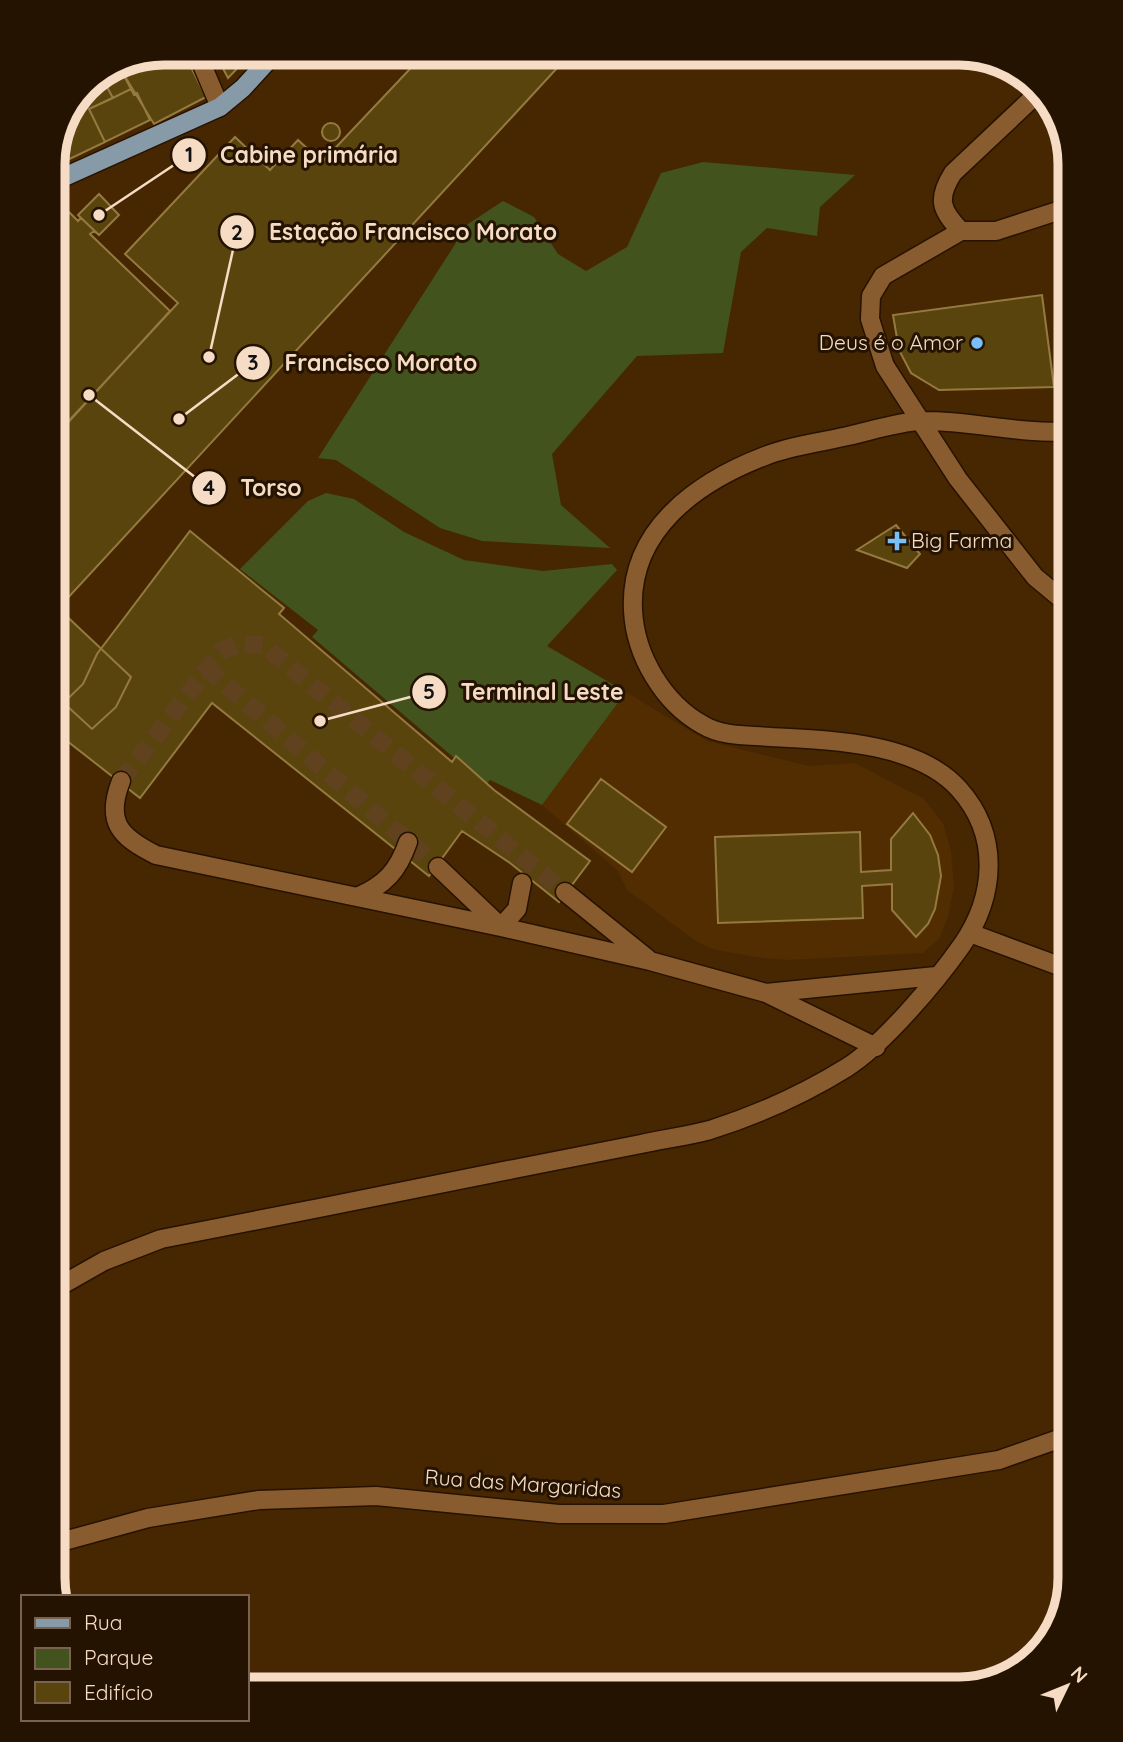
<svg xmlns="http://www.w3.org/2000/svg" width="1123" height="1742" font-family="Quicksand,sans-serif">
<style>
.built{fill:#512d01}
.green{fill:#42531d}
.building{fill:#5a440d;stroke:#957a40;stroke-width:2}
.lines{fill:none;stroke-linecap:round;stroke-linejoin:round}
.minor-tunnel{stroke:#60421f;stroke-width:18;stroke-dasharray:18 9;stroke-linecap:butt}
.minor-casing{stroke:#271200;stroke-width:21}
.major-casing{stroke:#271200;stroke-width:21}
.minor{stroke:#885c2f;stroke-width:18}
.major{stroke:#879aa7;stroke-width:18}
.poi-dot{fill:#79bff8;stroke:#251302;stroke-width:2.5}
.labels{text-anchor:middle;stroke-width:6;stroke-linejoin:round;paint-order:stroke}
.poi-label{font-size:21px;fill:#f6dcc5;stroke:#251302;text-anchor:end}
.street-label{font-size:21px;fill:#f6dcc5;stroke:#251302}
.rim{fill:none;stroke:#f6dcc5;stroke-width:9}
.leader{fill:none;stroke:#f6dcc5;stroke-width:2.5}
.callout-dot{fill:#f6dcc5;stroke:#251302;stroke-width:2.5}
.mark-label{font-size:21px;text-anchor:middle;font-weight:bold;fill:#111}
.callout-label{font-size:23px;text-anchor:middle;font-weight:bold;fill:#f6dcc5;stroke:#251302;stroke-width:6;stroke-linejoin:round;paint-order:stroke}
</style>
<rect width="100%" height="100%" fill="#462702"/>
<!-- built -->
<path class="built" d="M626 692 707 741 809 766 855 763 924 799 943 823 951 851 954 887 948 917 939 939 923 953 788 960 755 957 716 950 697 942 627 890 618 871 542 805Z"/>
<!-- green -->
<path class="green" d="M703 162 855 175 820 207 817 236 767 228 741 252 723 353 637 356 552 454 561 505 610 548 482 541 440 528 336 460 318 458 468 224 503 201 534 217 558 254 586 271 627 247 661 173Z
M326 493 354 499 404 532 464 560 543 571 612 564 617 570 547 646 626 692 542 805 490 780 486 785 312 637 318 630 240 569 308 501Z"/>
<!-- building -->
<path class="building" d="M164 52 184 53 206 97 154 124 121 70Z
M215 53H252L228 78Z
M425 53H571L53 614V438L178 303 125 254 235 137 270 170 298 140 322 162Z
M121 70 131 89 113 98 102 78Z
M102 78 113 98 89 109 105 142 53 167V157L85 85Z
M131 89 134 95 137 93 150 120 105 142 89 109Z
M322 132a9 9 0 1 1 18 0a9 9 0 1 1-18 0Z
M99 194 119 215 99 235 94 231 90 234 170 311 64 427 53 416V210L62 205 78 221 81 218 78 215Z
M99 194 119 215 99 235 78 215Z
M1042 295 1054 387 939 390 911 373 899 350 893 315Z
M896 525 920 554 907 568 857 550Z
M190 531 284 608 279 614 452 762 456 756 494 790 590 861 559 902 510 863 462 831 429 876 212 703 140 798 53 730V713L83 684 97 654Z
M58 608 131 677 116 707 92 729 53 693V613Z
M601 779 666 827 632 872 567 824Z
M913 813 930 835 938 855 941 876 935 909 928 924 916 937 892 910V884L862 886 863 918 718 923 715 837 860 832 861 872 891 870V839Z"/>
<g class="lines">
<!-- minor-tunnel -->
<path class="minor-tunnel" d="M206 668 438 867
M121 781 221 651 239 644 263 645 565 892"/>
<defs>
<path id="minor" d="M197 53 220 107
M961 231C940 210 937 198 953 173L1039 92
M1070 606 1035 577 958 479 885 366 870 319 871 296 883 276 961 231H996L1070 207
M121 781C105 822 120 837 156 855L501 927 650 961 766 993 876 1047
M438 867 501 927
M565 892 648 959
M357 897C385 885 398 871 408 842
M501 927 517 909 522 883
M970 933 1070 970
M766 993 936 976
M53 1290 104 1261 161 1239C279 1216 396 1193 514 1169 556 1161 599 1152 641 1144 664 1139 688 1136 710 1130 757 1115 804 1094 846 1068 883 1045 936 982 962 945 995 897 1001 836 959 789 917 742 829 740 771 737 748 735 723 737 703 725 663 703 635 655 633 610 629 530 697 482 765 456 790 446 818 443 843 437 868 432 896 422 921 421 971 420 1020 435 1070 431
M53 1544 148 1518 259 1500 376 1496 559 1514H664L999 1460 1070 1435"/>
<path id="major" d="M53 182 220 107 243 88 275 53"/>
</defs>
<!-- minor casing -->
<use href="#minor" class="minor-casing"/>
<!-- major casing -->
<use href="#major" class="major-casing"/>
<!-- minor -->
<use href="#minor" class="minor"/>
<!-- major -->
<use href="#major" class="major"/>
</g>
<!-- markers -->
<g class="poi-dot">
<circle cx="977" cy="343" r="7"/>
<path d="M893.5 530.5h7v7h7v7h-7v7h-7v-7h-7v-7h7z"/>
</g>
<g class="labels">
<!-- poi labels -->
<g class="poi-label">
<text x="963" y="350">Deus é o Amor</text>
<text x="911" y="548" text-anchor="start">Big Farma</text>
</g>
<!-- street labels -->
<g class="street-label">
<text transform="translate(523 1484) rotate(4)" y="7">Rua das Margaridas</text>
</g>
</g>
<!-- crop -->
<path d="M0 0H1123V1742H0ZM164 65H959A99 99 0 0 1 1058 164V1578A99 99 0 0 1 959 1677H164A99 99 0 0 1 65 1578V164A99 99 0 0 1 164 65Z" fill="#251302" fill-rule="evenodd"/>
<path class="rim" d="M164 65H959A99 99 0 0 1 1058 164V1578A99 99 0 0 1 959 1677H164A99 99 0 0 1 65 1578V164A99 99 0 0 1 164 65Z"/>
<!-- callouts -->
<path class="leader" d="M99 215L189 155M209 357L237 232M179 419L253 363M89 395L209 488M320 721L429 692"/>
<g class="callout-dot">
<circle cx="99" cy="215" r="7"/>
<circle cx="209" cy="357" r="7"/>
<circle cx="179" cy="419" r="7"/>
<circle cx="89" cy="395" r="7"/>
<circle cx="320" cy="721" r="7"/>
<circle cx="189" cy="155" r="18"/>
<circle cx="237" cy="232" r="18"/>
<circle cx="253" cy="363" r="18"/>
<circle cx="209" cy="488" r="18"/>
<circle cx="429" cy="692" r="18"/>
</g>
<g class="mark-label">
<text x="189" y="162">1</text>
<text x="237" y="240">2</text>
<text x="253" y="370">3</text>
<text x="209" y="495">4</text>
<text x="429" y="699">5</text>
</g>
<g class="callout-label">
<text x="309" y="163">Cabine primária</text>
<text x="413" y="240">Estação Francisco Morato</text>
<text x="381" y="371">Francisco Morato</text>
<text x="271" y="496">Torso</text>
<text x="542" y="700">Terminal Leste</text>
</g>
<!-- legend -->
<rect x="21" y="1595" width="228" height="126" fill="#251302" stroke="#796350" stroke-width="2"/>
<rect x="35" y="1618" width="35" height="10" fill="#879aa7" stroke="#796350" stroke-width="2"/>
<text x="84" y="1630" font-size="21" fill="#f6dcc5">Rua</text>
<rect x="35" y="1648" width="35" height="21" fill="#42531d" stroke="#796350" stroke-width="2"/>
<text x="84" y="1665" font-size="21" fill="#f6dcc5">Parque</text>
<rect x="35" y="1682" width="35" height="21" fill="#5a440d" stroke="#796350" stroke-width="2"/>
<text x="84" y="1700" font-size="21" fill="#f6dcc5">Edifício</text>
<!-- north arrow -->
<g transform="translate(1067 1686) rotate(47)" stroke="#251302" stroke-width="5" paint-order="stroke">
<path d="M0-5L12 26L0 18L-12 26Z" fill="#f6dcc5"/>
<text y="-10" font-size="19" font-weight="bold" text-anchor="middle" fill="#f6dcc5">N</text>
</g>
</svg>
